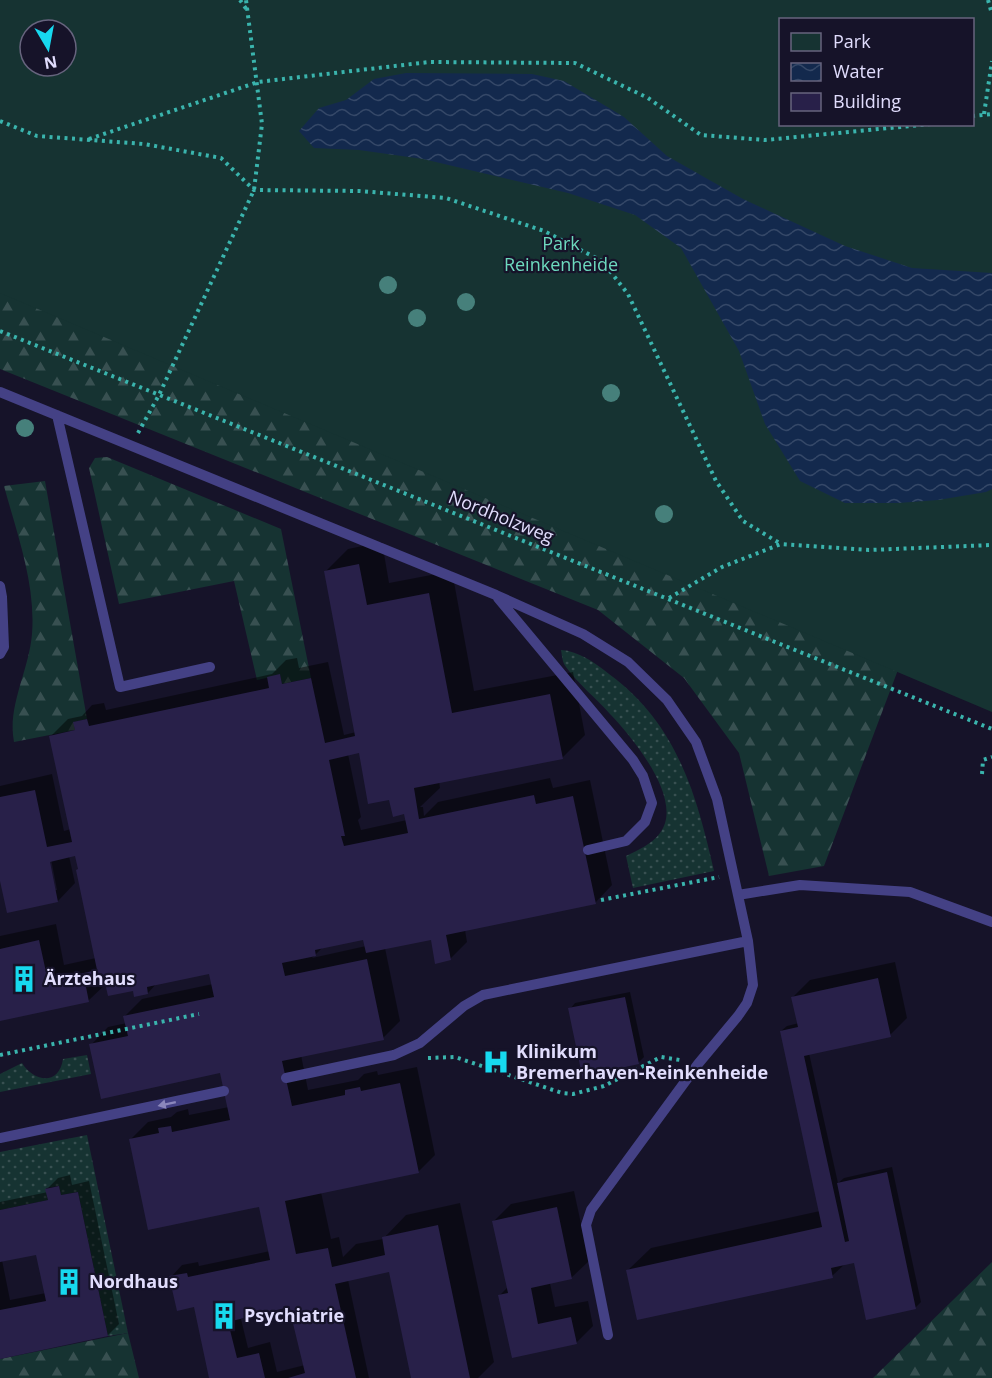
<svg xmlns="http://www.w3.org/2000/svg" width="992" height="1378" font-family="'Open Sans',sans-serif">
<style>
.grass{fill:url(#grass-dots)}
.forest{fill:url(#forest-firs)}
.park{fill:#163332;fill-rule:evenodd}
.water{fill:url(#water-waves)}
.shadow{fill:#0007;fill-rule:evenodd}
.building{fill:#282049;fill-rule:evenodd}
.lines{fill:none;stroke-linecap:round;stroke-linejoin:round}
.path{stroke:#3ab4ad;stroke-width:4;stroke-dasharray:3 4.5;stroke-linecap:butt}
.service{stroke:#444185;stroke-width:10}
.tree{fill:#46807b}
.oneway{fill:#8b87bb}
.labels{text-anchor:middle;stroke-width:4.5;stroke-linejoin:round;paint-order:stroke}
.park-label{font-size:18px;fill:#6dd9be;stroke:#161329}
.street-label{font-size:18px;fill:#e1ddfd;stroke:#161329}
.poi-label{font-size:18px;font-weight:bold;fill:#e1ddfd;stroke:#161329;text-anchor:start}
</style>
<defs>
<pattern id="grass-dots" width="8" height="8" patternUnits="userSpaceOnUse" patternTransform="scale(1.5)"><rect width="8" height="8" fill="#163332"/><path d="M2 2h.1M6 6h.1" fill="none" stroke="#385051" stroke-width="1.8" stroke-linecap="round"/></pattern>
<pattern id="forest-firs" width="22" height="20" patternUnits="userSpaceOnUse" patternTransform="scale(1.5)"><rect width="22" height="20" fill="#163332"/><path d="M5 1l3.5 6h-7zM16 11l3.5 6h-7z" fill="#385051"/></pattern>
<pattern id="water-waves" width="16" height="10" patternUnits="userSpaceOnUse" patternTransform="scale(1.5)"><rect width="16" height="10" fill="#13294d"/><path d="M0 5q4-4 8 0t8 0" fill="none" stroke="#354868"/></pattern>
</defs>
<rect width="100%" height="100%" fill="#161329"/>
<!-- grass -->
<path class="grass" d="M561 650C579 651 595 663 609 674 677 724 696 793 714 871L633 888 626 856C638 850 652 844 660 833 685 800 632 737 610 714 596 698 578 684 566 667 562 662 562 655 561 650Z
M87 1055 91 1074 0 1092V1074L22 1063C34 1082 59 1086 63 1059Z
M87 1135 128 1333 108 1336 78 1192 61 1195 59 1186 46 1188 48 1200 0 1210V1152Z"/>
<!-- forest -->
<path class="forest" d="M0 189 910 638 824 866 769 876 739 753 684 678 598 610 0 369Z
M107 457 281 529 311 678 282 684 280 675 257 680 234 581 119 604 89 468 95 458Z
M45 481 87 719 74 722 75 730 14 742C7 706 29 671 32 634 36 584 17 534 4 486Z
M992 1262V1378H873Z
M128 1333 139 1378H0V1359Z"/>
<!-- park -->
<path class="park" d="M0 0H992V712L0 293ZM780 20H972V124H780ZM30 30H66V66H30Z"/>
<!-- water -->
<path class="water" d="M406 73 532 74 564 81 624 117 667 156 743 199 845 246 912 268 992 273V489L986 492 938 500 898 503H845L800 481 765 424 739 351 681 248 635 215 568 193 423 159 359 150 314 148 299 131 319 108 346 100 374 79Z"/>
<!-- shadow -->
<path class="shadow" d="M382 542 389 583 452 571 474 691 573 672 585 735 562 758 439 781 440 788 420 807H423L424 816 438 802 550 778 553 788 590 780 612 885 595 903 465 930 467 942 450 959 432 938 385 948 400 1021 383 1038 301 1055 308 1090 358 1080 364 1074 377 1071 378 1075 417 1067 435 1155 418 1172 321 1192 331 1239 339 1237 343 1257 356 1244 383 1239 406 1215 460 1203 494 1362 478 1378H413L390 1271 348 1280 369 1378H210L195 1306 171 1277 182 1265 198 1262 199 1266 270 1251 260 1205 131 1139 148 1122 171 1117 177 1112 188 1109 189 1115 229 1107 222 1072 91 1045 108 1027 127 1023 125 1016 142 999 213 984 210 972 157 983 148 993 107 983 89 1000 0 1019V936L56 924 64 965 96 958 76 855 69 856 75 883 58 901 0 873V786L52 774 64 831 71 829 51 736 68 719 82 716 92 705 104 703 106 710 272 674 286 660 297 658 299 668 328 662 344 735 356 732 326 571 348 549ZM360 751 391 798 405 813 407 820 361 830 358 820 361 817 348 754ZM47 854H50L57 890H54ZM365 938 366 946 312 958 323 947ZM290 1305 305 1365 277 1372 270 1342 248 1348 241 1319Z
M895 962 907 1018 890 1035 809 1053 838 1183 844 1178 892 1167 921 1302 916 1307 867 1318 855 1261 846 1263 832 1276 628 1270 651 1248 820 1211 781 1031 787 1026 799 1023 793 997 810 980Z
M630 992 644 1057 638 1063 616 1068 611 1073 570 1009 575 1003Z
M70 1175 72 1185 89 1181 119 1324 108 1335 0 1358V1202L48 1192 47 1189 58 1178ZM38 1253 46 1293 10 1300 2 1260Z
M574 1191 589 1261 571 1278 550 1283 555 1307 588 1301 593 1326 576 1343 513 1356 500 1295 508 1287 494 1221 511 1204Z"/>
<!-- building -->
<path class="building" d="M359 564 367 605 429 593 452 713 550 694 563 759 414 788 419 819 534 795 536 804 573 796 596 904 446 935 451 960 435 964 431 940 366 953 363 940 315 950 316 956 282 963 285 976 367 959 384 1040 282 1061 292 1106 345 1095V1090L360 1087 361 1091 400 1083 419 1173 285 1201 296 1254 328 1248 332 1267 385 1255 382 1237 438 1225 470 1378H411L389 1272 335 1284 356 1378H288L305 1373 289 1307 228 1322 237 1358 259 1353 265 1378H209L194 1307 177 1311 169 1276 187 1273 188 1277 270 1260 259 1207 148 1230 129 1139 159 1133 158 1128 171 1126 172 1132 230 1120 220 1073 101 1099 89 1044 128 1036 123 1016 214 997 209 974 147 987 148 994 134 997 133 991 108 996 105 983 86 987 89 1002 0 1021V949L39 940 48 981 97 970 76 870 78 869 75 856 50 862 58 902 7 913 0 881V797L35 790 47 847 72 842 49 736 75 730 73 722 87 719 89 726 269 688 267 677 280 674 282 684 311 678 325 743 355 736 324 571ZM359 753 368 804 389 800 393 817 404 814 408 833 344 846 341 836H345L329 760Z
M878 978 891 1037 804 1056 845 1242 849 1241 837 1183 887 1172 916 1309 866 1320 854 1263 831 1268 833 1278 637 1320 626 1270 822 1227 780 1031 798 1027 791 997Z
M625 997 639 1064 611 1070 612 1075 583 1080 568 1008Z
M59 1186 61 1195 78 1192 108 1336 0 1359V1310L46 1301 36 1255 0 1262V1210L48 1200 45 1189Z
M557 1207 572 1279 531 1288 538 1324 571 1317 577 1344 512 1358 498 1295 508 1293 492 1221Z"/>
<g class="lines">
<!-- path -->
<path class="path" d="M240 0 247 10
M988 0 992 14
M984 114 992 61
M972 116 992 114
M0 121 37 136 144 144 221 158 254 190 359 191 446 198 544 231 602 261 628 294 716 481 743 521 781 544
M89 139 258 82 429 62 575 63 648 98 701 135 765 140 931 124
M0 331 992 729
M138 433 159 395 254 190 262 124 246 0
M669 598 722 567 781 544 869 550 992 545
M982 774 983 760 992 757
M601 900 719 877
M0 1055 199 1014
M428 1058 455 1057 562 1093 573 1094 604 1086 661 1057 680 1060"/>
<!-- service -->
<path class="service" d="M0 392 496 595 583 634 628 662 667 700 696 742 717 799 748 941 753 985 747 1003 738 1016 698 1064 591 1210 586 1225 608 1335
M57 415 120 687 210 667
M0 586 2 597 4 647 0 654
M498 598 633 760 643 776 652 803 645 822 626 841 588 850
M738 895 800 885 910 892 992 922
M286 1078 394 1055 420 1043 464 1006 483 995 748 941
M0 1138 224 1091"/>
</g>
<!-- trees -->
<g class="tree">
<circle cx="388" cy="285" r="9"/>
<circle cx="466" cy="302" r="9"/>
<circle cx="417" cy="318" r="9"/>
<circle cx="611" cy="393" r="9"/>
<circle cx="25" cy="428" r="9"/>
<circle cx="664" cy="514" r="9"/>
</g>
<!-- one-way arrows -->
<defs><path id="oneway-solid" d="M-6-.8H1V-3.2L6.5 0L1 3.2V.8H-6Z" transform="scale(1.5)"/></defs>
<use class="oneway" href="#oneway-solid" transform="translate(167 1104) rotate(168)"/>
<!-- icons -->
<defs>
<symbol id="building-bare" viewBox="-9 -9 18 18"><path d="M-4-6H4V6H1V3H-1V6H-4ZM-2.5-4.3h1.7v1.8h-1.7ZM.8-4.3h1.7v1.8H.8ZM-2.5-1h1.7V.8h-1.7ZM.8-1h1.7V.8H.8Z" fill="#17d9ef" stroke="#161329" stroke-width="2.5" paint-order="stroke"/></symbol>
<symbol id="hospital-bare" viewBox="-9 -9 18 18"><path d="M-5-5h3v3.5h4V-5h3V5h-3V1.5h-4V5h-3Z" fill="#17d9ef" stroke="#161329" stroke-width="2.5" paint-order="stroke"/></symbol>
</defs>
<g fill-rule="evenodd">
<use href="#building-bare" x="5" y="960" width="38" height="38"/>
<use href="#hospital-bare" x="477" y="1043" width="38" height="38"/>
<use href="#building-bare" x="50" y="1263" width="38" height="38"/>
<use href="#building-bare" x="205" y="1297" width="38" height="38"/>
</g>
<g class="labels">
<!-- park labels -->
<g class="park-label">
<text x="561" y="250">Park<tspan x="561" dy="21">Reinkenheide</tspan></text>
</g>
<!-- street labels -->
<g class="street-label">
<text transform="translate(501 517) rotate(22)" y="6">Nordholzweg</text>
</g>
<!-- poi labels -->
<g class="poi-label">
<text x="44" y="985">Ärztehaus</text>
<text x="516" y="1058">Klinikum<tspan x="516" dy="21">Bremerhaven-Reinkenheide</tspan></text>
<text x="89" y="1288">Nordhaus</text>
<text x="244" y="1322">Psychiatrie</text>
</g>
</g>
<!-- legend -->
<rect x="779" y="18" width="195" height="108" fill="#161329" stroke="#67647e" stroke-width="1.5"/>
<rect x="791" y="33" width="30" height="18" fill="#163332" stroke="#67647e" stroke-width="1.5"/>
<text x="833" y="48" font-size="18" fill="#e1ddfd">Park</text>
<rect x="791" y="63" width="30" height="18" fill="url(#water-waves)" stroke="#67647e" stroke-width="1.5"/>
<text x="833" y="78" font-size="18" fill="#e1ddfd">Water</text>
<rect x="791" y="93" width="30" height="18" fill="#282049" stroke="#67647e" stroke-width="1.5"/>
<text x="833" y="108" font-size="18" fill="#e1ddfd">Building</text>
<!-- north arrow -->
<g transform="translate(48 48) rotate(170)"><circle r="28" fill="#161329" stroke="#67647e" stroke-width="1.5"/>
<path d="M0-4.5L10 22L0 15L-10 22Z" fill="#17d9ef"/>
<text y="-9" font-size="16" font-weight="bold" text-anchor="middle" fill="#e1ddfd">N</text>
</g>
</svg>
